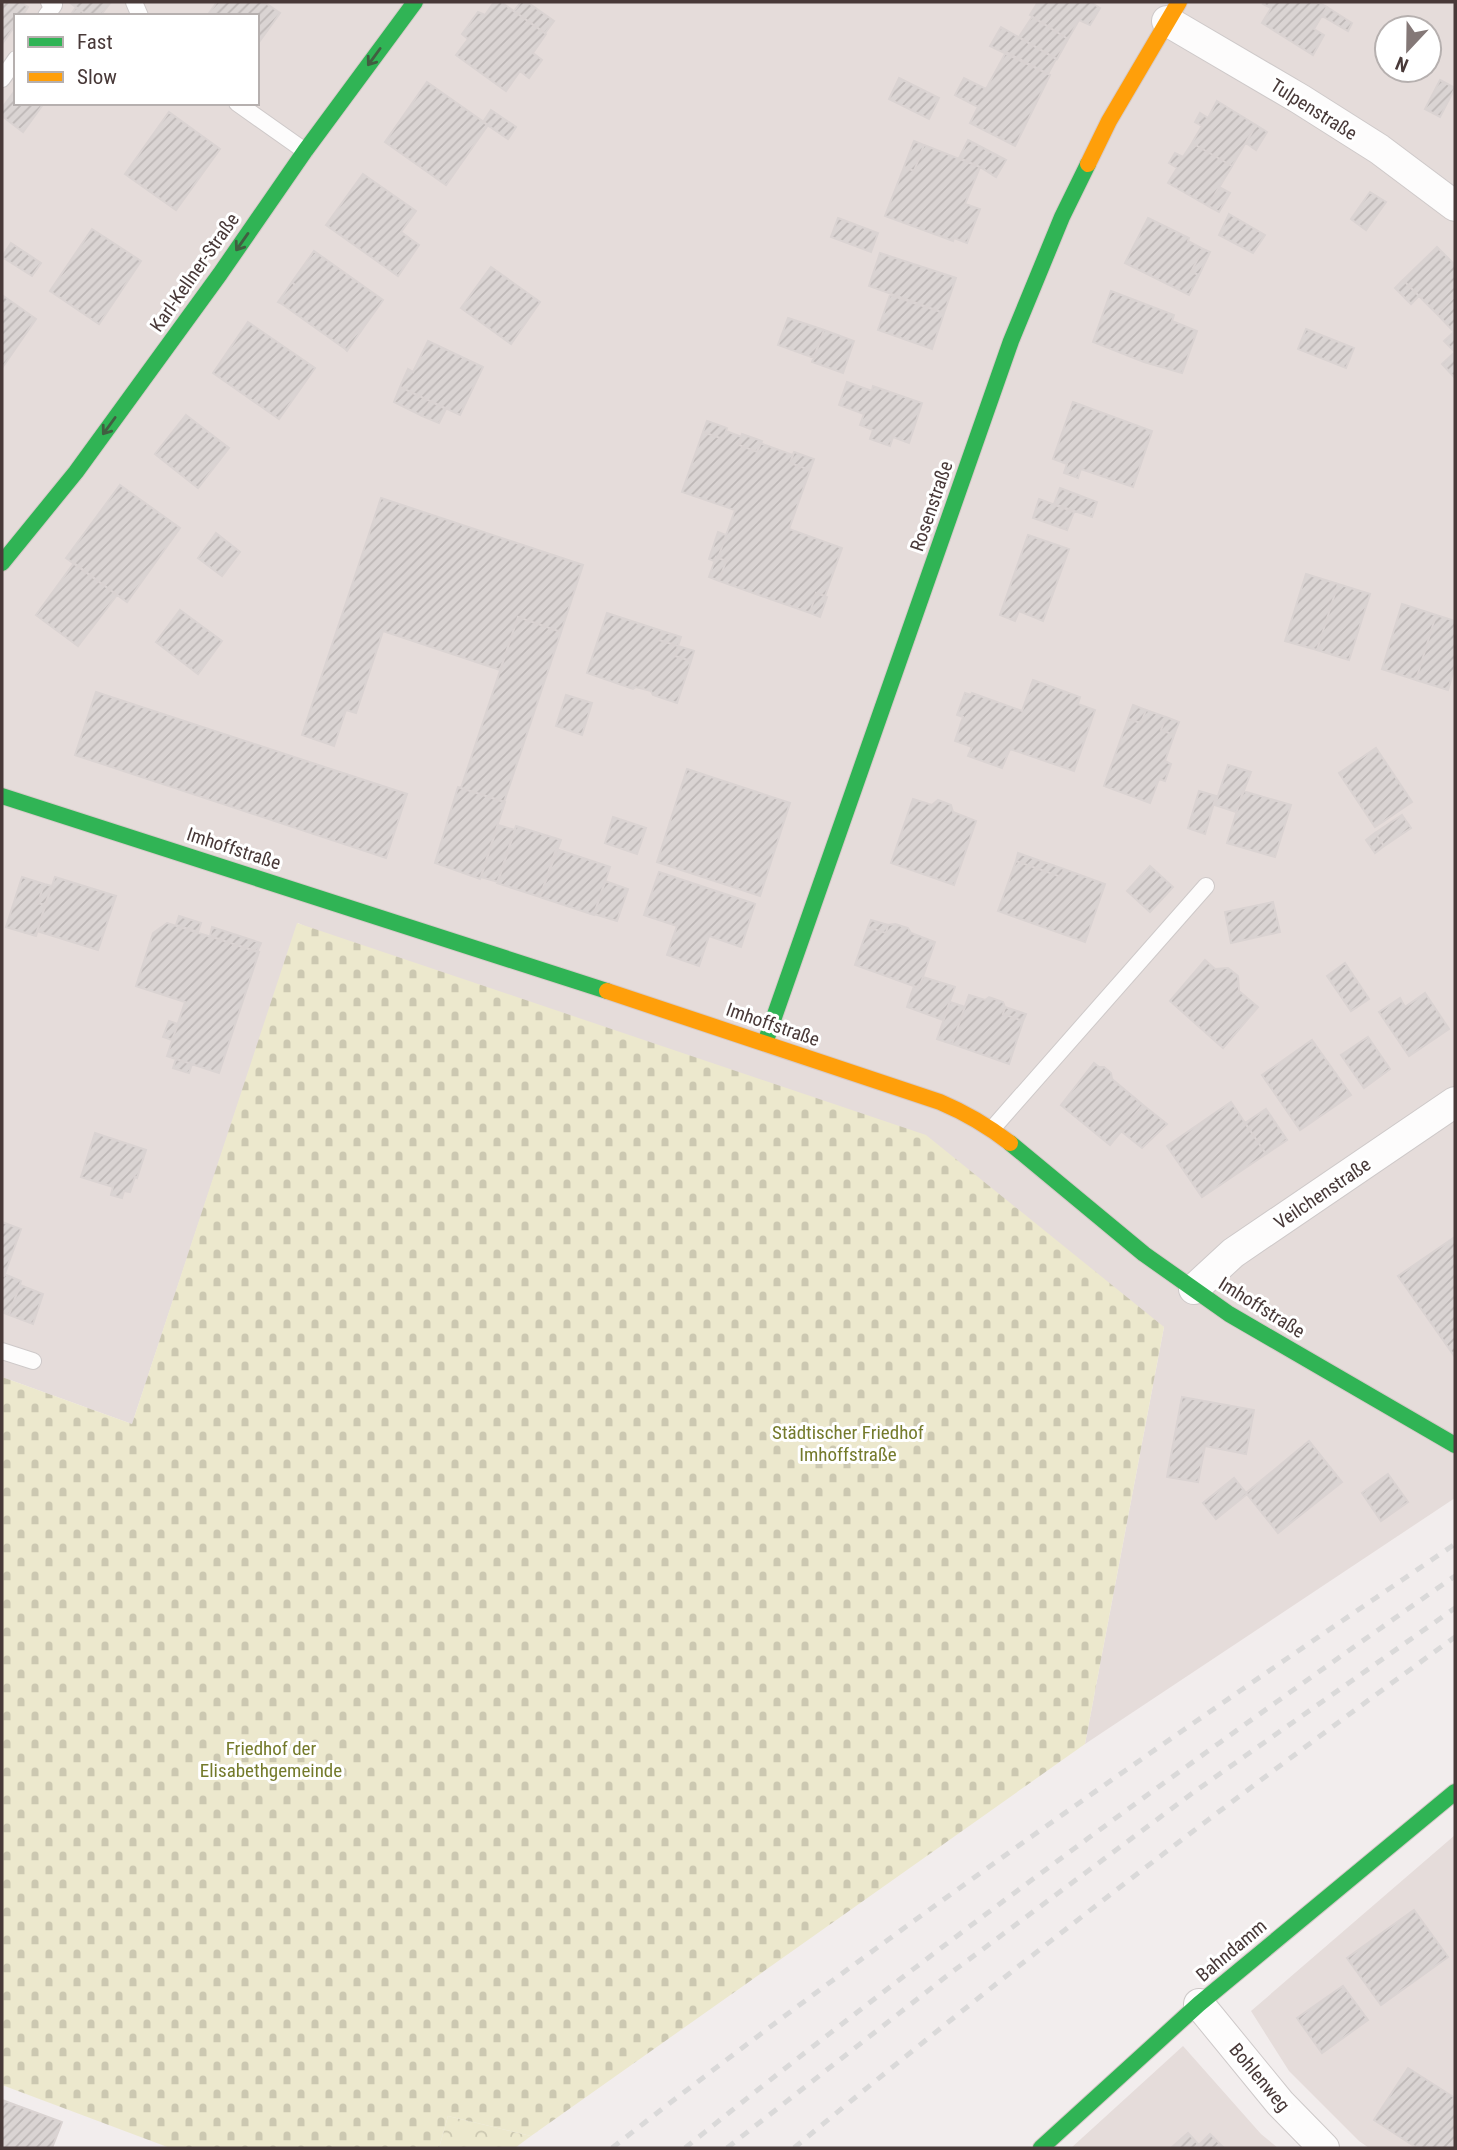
<svg xmlns="http://www.w3.org/2000/svg" width="1457" height="2150" font-family="'Roboto Condensed',sans-serif">
<style>
.residential{fill:#e5dcda;fill-rule:evenodd}
.forest{fill:url(#forest-crowns)}
.cemetery{fill:url(#cemetery-stones)}
.building{fill:url(#building-hatch);stroke:#dad3d2;stroke-width:2}
.lines{fill:none;stroke-linecap:round;stroke-linejoin:round}
.lane-casing{stroke:#cec9c9;stroke-width:18}
.street-casing{stroke:#cec9c9;stroke-width:32}
.fast-casing{stroke:#d6cac8;stroke-width:18}
.slow-casing{stroke:#d6cac8;stroke-width:18}
.lane{stroke:#fdfcfc;stroke-width:16}
.street{stroke:#fdfcfc;stroke-width:30}
.fast{stroke:#30b455;stroke-width:16}
.slow{stroke:#ff9f0a;stroke-width:16}
.rail{stroke:#dad9d9;stroke-width:5;stroke-dasharray:9 9;stroke-linecap:butt}
.oneway{stroke:#415e41}
.labels{text-anchor:middle;stroke-width:6;stroke-linejoin:round;paint-order:stroke}
.street-label{font-size:19px;fill:#483938;stroke:#fff}
.park-label{font-size:19px;fill:#747a2b;stroke:#fff}
</style>
<defs>
<pattern id="forest-crowns" width="20" height="18" patternUnits="userSpaceOnUse" patternTransform="scale(1.75)"><rect width="20" height="18" fill="#ece8cd"/><path d="M2 6a3 3 0 1 1 6 0M12 15a3 3 0 1 1 6 0" fill="none" stroke="#ccc8b1"/></pattern>
<pattern id="cemetery-stones" width="16" height="16" patternUnits="userSpaceOnUse" patternTransform="scale(1.75)"><rect width="16" height="16" fill="#ece8cd"/><path d="M2 7V4a2 2 0 0 1 4 0v3zM10 15v-3a2 2 0 0 1 4 0v3z" fill="#ccc8b1"/></pattern>
<pattern id="building-hatch" width="6" height="6" patternUnits="userSpaceOnUse" patternTransform="scale(1.75)"><rect width="6" height="6" fill="#dad4d3"/><path d="M-1 1l2-2M0 6l6-6M5 7l2-2" fill="none" stroke="#bdb7b6"/></pattern>
</defs>
<rect width="100%" height="100%" fill="#f2eded"/>
<!-- residential -->
<path class="residential" d="M2 2H1455V1498L1085 1744 1164 1327 298 923 132 1424 2 1377ZM16 16H257V103H16ZM1387 28H1429V70H1387Z
M1455 1835V2148H1369L1359 2141 1289 2071 1251 2011Z
M1183 2046 1261 2134 1278 2148H1071Z"/>
<!-- forest -->
<path class="forest" d="M448 2116 531 2136 515 2148H439Z"/>
<!-- cemetery -->
<path class="cemetery" d="M297 923 926 1135 1164 1327 1085 1744 531 2136 448 2116 439 2148H170L2 2085V1377L132 1424Z"/>
<!-- building -->
<path class="building" d="M2 2H20L28 7 22 16H16V24L2 44Z
M69 2H111L100 16H88Z
M217 2H264L280 13 257 45V16H207Z
M494 2H501L546 34 533 53 542 60 529 78 520 71 506 91 456 55 468 39 462 34 478 12 485 15Z
M521 2H527L554 21 545 33 514 11Z
M1038 2H1090L1100 8 1090 25 1079 20 1068 39 1030 15Z
M1265 2H1317L1327 7 1314 29 1324 35 1313 55 1262 23 1271 8 1263 4Z
M76 7 88 16H70Z
M1327 7 1352 23 1348 31 1322 16Z
M1032 17 1068 39 1057 59 1019 37Z
M1001 27 1056 59 1048 74 990 46Z
M1006 52 1050 75 1015 146 970 123 978 107 955 95 964 78 986 89Z
M899 78 939 98 929 119 889 99Z
M1440 80 1455 88 1440 117 1425 109Z
M427 82 488 125 446 185 385 142Z
M16 89V103H44L23 132 2 116V108Z
M1217 101 1256 125 1232 166 1192 143 1202 126 1195 122 1200 113 1208 118Z
M491 110 516 127 508 139 483 122Z
M169 112 220 149 176 210 125 174Z
M1256 125 1267 132 1256 150 1246 143Z
M968 140 1006 160 996 177 980 167 959 158Z
M914 141 924 145 914 171 904 167Z
M1192 143 1232 166 1208 206 1168 183 1177 168 1169 163 1175 153 1183 157Z
M924 145 980 167 965 204 980 209 967 243 954 238 953 241 885 216 904 167 914 171Z
M363 174 416 211 401 232 419 245 398 276 326 225Z
M1219 187 1230 193 1219 212 1208 206Z
M1370 192 1386 202 1366 230 1351 219Z
M1229 214 1265 235 1253 253 1219 235Z
M838 218 878 233 871 252 831 237Z
M1148 218 1189 238 1188 241 1203 249 1191 272 1199 275 1189 295 1125 263Z
M92 229 141 261 99 324 50 291Z
M11 243 41 263 32 276 2 257Z
M1437 247 1455 265V296L1437 314 1403 280Z
M1203 249 1210 252 1199 275 1191 272Z
M314 251 383 300 361 331 358 329 344 348 282 304 295 285 292 282Z
M880 253 956 278 944 313 869 286Z
M491 267 540 302 511 344 461 308Z
M1403 280 1419 296 1411 304 1395 288Z
M292 282 295 285 282 304 278 302Z
M1111 291 1174 315 1172 321 1197 331 1182 373 1144 362 1093 342Z
M2 295 36 319 2 368Z
M890 295 944 313 932 349 878 330Z
M1455 296V333L1437 314Z
M788 318 824 330 814 358 778 345Z
M248 322 315 368 279 419 213 373Z
M358 329 361 331 347 351 344 348Z
M1306 329 1354 348 1346 368 1298 349Z
M824 330 854 341 843 373 812 362Z
M1454 332 1455 333V378L1442 364 1455 352 1444 341Z
M428 341 483 367 460 415 400 387 408 369 413 372Z
M847 382 872 391 873 386 922 403 909 443 893 437 890 446 870 439 873 430 860 425 864 414 839 405Z
M400 387 430 401 422 416 394 402Z
M430 401 446 409 439 423 422 416Z
M1073 402 1152 431 1133 487 1081 469 1078 478 1064 473 1067 464 1053 459Z
M186 415 229 448 198 488 155 454Z
M707 421 727 428 723 439 703 432Z
M726 431 742 437 739 445 757 452 760 443 793 455 790 463 810 470 789 529 842 548 825 596 816 593 810 613 719 581 726 561 718 558 735 510 682 492 703 432 723 439Z
M742 434 762 441 757 452 739 445Z
M794 452 814 459 810 470 790 463Z
M120 485 180 528 127 602 66 558Z
M1060 488 1097 502 1092 517 1054 504Z
M381 498 583 565 561 632 518 617 500 670 383 631 356 713 346 710 334 746 302 735Z
M1039 499 1074 512 1067 530 1033 518Z
M718 532 726 535 718 558 716 557 714 561 709 559Z
M216 533 240 552 222 576 198 558Z
M1028 535 1069 549 1043 621 1019 611 1015 621 1000 615Z
M716 557 726 561 719 581 709 577Z
M74 563 117 595 78 646 36 615Z
M1306 574 1338 584 1317 650 1285 641Z
M1338 584 1370 594 1349 660 1317 650Z
M816 593 827 597 820 617 810 613Z
M1402 604 1436 615 1416 680 1382 669Z
M180 610 222 641 198 674 156 642Z
M607 613 662 631 659 640 678 646 675 656 691 661 677 703 653 695 651 691 636 687 633 689 587 673Z
M1436 615 1455 621V666L1448 690 1416 680Z
M518 617 561 632 504 802 461 788Z
M662 631 681 637 678 646 659 640Z
M678 646 694 651 691 661 675 656Z
M1033 680 1080 697 1078 704 1095 710 1074 771 1010 749 1002 768 968 756 972 747 955 741 963 717 957 715 965 693 971 695 972 693 1022 711Z
M96 692 407 794 386 858 75 755Z
M566 695 592 703 582 735 556 726Z
M1133 705 1146 710 1141 723 1128 719Z
M1146 710 1166 717 1161 730 1174 735 1165 761 1171 764 1165 781 1159 779 1150 803 1104 786 1128 719 1141 723Z
M1166 717 1179 722 1174 735 1161 730Z
M1376 748 1412 802 1375 827 1339 773Z
M1228 765 1251 772 1236 812 1215 805Z
M687 769 790 803 760 896 657 862Z
M458 787 505 802 480 879 435 863Z
M1199 791 1216 796 1205 834 1188 828Z
M1243 791 1291 805 1275 857 1227 843Z
M913 799 932 805 938 800 951 805 953 812 976 821 954 885 891 863Z
M1402 815 1411 828 1384 846 1375 833Z
M613 817 646 828 637 854 605 843Z
M498 825 515 830 498 882 481 877Z
M516 826 561 840 540 897 497 883Z
M1375 833 1384 846 1375 853 1366 840Z
M556 849 610 867 594 915 540 897Z
M1018 853 1064 869 1061 877 1016 861Z
M1016 861 1061 877 1064 869 1105 884 1085 942 998 911Z
M1150 866 1173 887 1150 912 1127 891Z
M659 872 755 904 741 947 709 936 699 966 667 955 677 926 644 915Z
M22 877 44 884 38 903 45 905 36 936 6 927Z
M55 877 116 896 98 950 37 931Z
M605 881 628 889 617 921 594 914Z
M44 884 52 886 45 905 38 903Z
M1273 902 1280 932 1231 943 1225 912Z
M179 916 201 923 198 932 176 925Z
M871 920 888 925 886 933 868 927Z
M167 923 259 952 219 1073 167 1056 185 1002 136 986 153 933Z
M895 924 908 928 911 933 935 942 919 988 855 965 868 927 886 933 888 925Z
M212 927 261 943 257 952 210 936Z
M1205 960 1215 969 1228 968 1238 976 1239 991 1258 1007 1223 1048 1170 1001Z
M1345 963 1369 999 1351 1011 1327 976Z
M923 977 955 987 943 1020 907 1007 914 986 919 988Z
M1425 993 1449 1029 1409 1056 1379 1012 1400 998 1405 1007Z
M969 995 985 1000 989 997 1003 1002 1005 1007 1003 1014 1023 1021 1009 1064 952 1044Z
M950 1002 965 1007 952 1044 937 1039Z
M1005 1007 1026 1014 1023 1021 1003 1014Z
M169 1021 178 1024 172 1040 163 1037Z
M1368 1037 1390 1069 1364 1088 1341 1055Z
M1312 1040 1351 1095 1300 1130 1262 1075Z
M176 1059 192 1064 189 1073 173 1068Z
M1094 1063 1099 1067H1104L1111 1073 1112 1079 1143 1105 1110 1145 1061 1105Z
M1231 1102 1266 1154 1202 1197 1167 1146Z
M1143 1105 1167 1124 1142 1148 1121 1131Z
M1266 1109 1287 1140 1266 1154 1245 1123Z
M95 1133 146 1150 137 1178 135 1177 130 1192 124 1191 122 1198 111 1195 113 1187 81 1177Z
M2 1222 21 1229 4 1276 2 1275Z
M1455 1237V1357L1398 1276Z
M4 1274 21 1281 9 1315 2 1312V1275Z
M20 1285 43 1294 33 1324 9 1315Z
M1182 1397 1254 1410 1246 1454 1205 1446 1198 1482 1167 1477Z
M1309 1441 1342 1482 1278 1533 1246 1493Z
M1388 1474 1408 1502 1381 1521 1362 1493Z
M1234 1478 1247 1494 1216 1519 1203 1503Z
M1414 1910 1448 1957 1381 2005 1347 1958Z
M1343 1986 1368 2020 1322 2053 1297 2018Z
M1408 2068 1455 2098V2148H1417L1374 2120Z
M2 2100 62 2122 52 2148H2Z
M1188 2133 1199 2145 1210 2134 1224 2148H1171Z"/>
<g class="lines">
<defs>
<path id="lane" d="M134 2 140 16
M46 16 54 5 49 2
M2 79 16 59
M237 103 305 151
M992 1129 1206 886
M2 1351 33 1361"/>
<path id="street" d="M1167 21 1300 99 1379 149 1455 206
M1194 1289 1233 1253 1455 1102
M1199 2004 1280 2103 1324 2148"/>
<path id="fast" d="M2 563 76 472 220 274 305 151 415 2
M2 796 607 991
M765 1043 1011 341 1062 217 1088 164
M1010 1143 1144 1254 1229 1314 1455 1445
M1041 2148 1199 2004 1455 1792"/>
<path id="slow" d="M1088 164 1109 121 1179 2
M607 991 940 1102C966 1113 988 1126 1010 1143"/>
</defs>
<!-- lane casing -->
<use href="#lane" class="lane-casing"/>
<!-- street casing -->
<use href="#street" class="street-casing"/>
<!-- fast casing -->
<use href="#fast" class="fast-casing"/>
<!-- slow casing -->
<use href="#slow" class="slow-casing"/>
<!-- lane -->
<use href="#lane" class="lane"/>
<!-- street -->
<use href="#street" class="street"/>
<!-- fast -->
<use href="#fast" class="fast"/>
<!-- slow -->
<use href="#slow" class="slow"/>
<!-- rail -->
<path class="rail" d="M612 2148C884 1935 1169 1738 1455 1544
M685 2148C934 1947 1193 1759 1455 1576
M727 2148 948 1975 1194 1792 1455 1608
M794 2148C1008 1970 1230 1800 1455 1637"/>
</g>
<!-- one-way arrows -->
<defs><path id="oneway-shaft" d="M-6 0H5M1.5-3L5.5 0L1.5 3" fill="none" stroke-width="1.6" stroke-linecap="round" stroke-linejoin="round" transform="scale(1.75)"/></defs>
<g class="oneway">
<use href="#oneway-shaft" transform="translate(374 57) rotate(126)"/>
<use href="#oneway-shaft" transform="translate(242 242) rotate(125)"/>
<use href="#oneway-shaft" transform="translate(109 426) rotate(126)"/>
</g>
<g class="labels">
<!-- street labels -->
<g class="street-label">
<text transform="translate(1314 109) rotate(32)" y="7">Tulpenstraße</text>
<text transform="translate(194 272) rotate(-55)" y="7">Karl-Kellner-Straße</text>
<text transform="translate(931 506) rotate(-71)" y="7">Rosenstraße</text>
<text transform="translate(234 848) rotate(18)" y="7">Imhoffstraße</text>
<text transform="translate(773 1024) rotate(19)" y="7">Imhoffstraße</text>
<text transform="translate(1322 1193) rotate(-34)" y="7">Veilchenstraße</text>
<text transform="translate(1262 1307) rotate(32)" y="7">Imhoffstraße</text>
<text transform="translate(1231 1950) rotate(-40)" y="7">Bahndamm</text>
<text transform="translate(1260 2077) rotate(50)" y="7">Bohlenweg</text>
</g>
<!-- park labels -->
<g class="park-label">
<text x="848" y="1439">Städtischer Friedhof<tspan x="848" dy="22">Imhoffstraße</tspan></text>
<text x="271" y="1755">Friedhof der<tspan x="271" dy="22">Elisabethgemeinde</tspan></text>
</g>
</g>
<!-- border -->
<rect width="1457" height="2150" fill="none" stroke="#483938" stroke-width="7"/>
<!-- legend -->
<rect x="14" y="14" width="245" height="91" fill="#ffffff" stroke="#b6b0af" stroke-width="2"/>
<rect x="28" y="37" width="35" height="10" fill="#30b455" stroke="#b6b0af" stroke-width="2"/>
<text x="77" y="49" font-size="21" fill="#483938">Fast</text>
<rect x="28" y="72" width="35" height="10" fill="#ff9f0a" stroke="#b6b0af" stroke-width="2"/>
<text x="77" y="84" font-size="21" fill="#483938">Slow</text>
<!-- north arrow -->
<g transform="translate(1408 49) rotate(202)"><circle r="33" fill="#ffffff" stroke="#b6b0af" stroke-width="2"/>
<path d="M0-5L12 26L0 18L-12 26Z" fill="#847877"/>
<text y="-10" font-size="19" font-weight="bold" text-anchor="middle" fill="#483938">N</text>
</g>
</svg>
